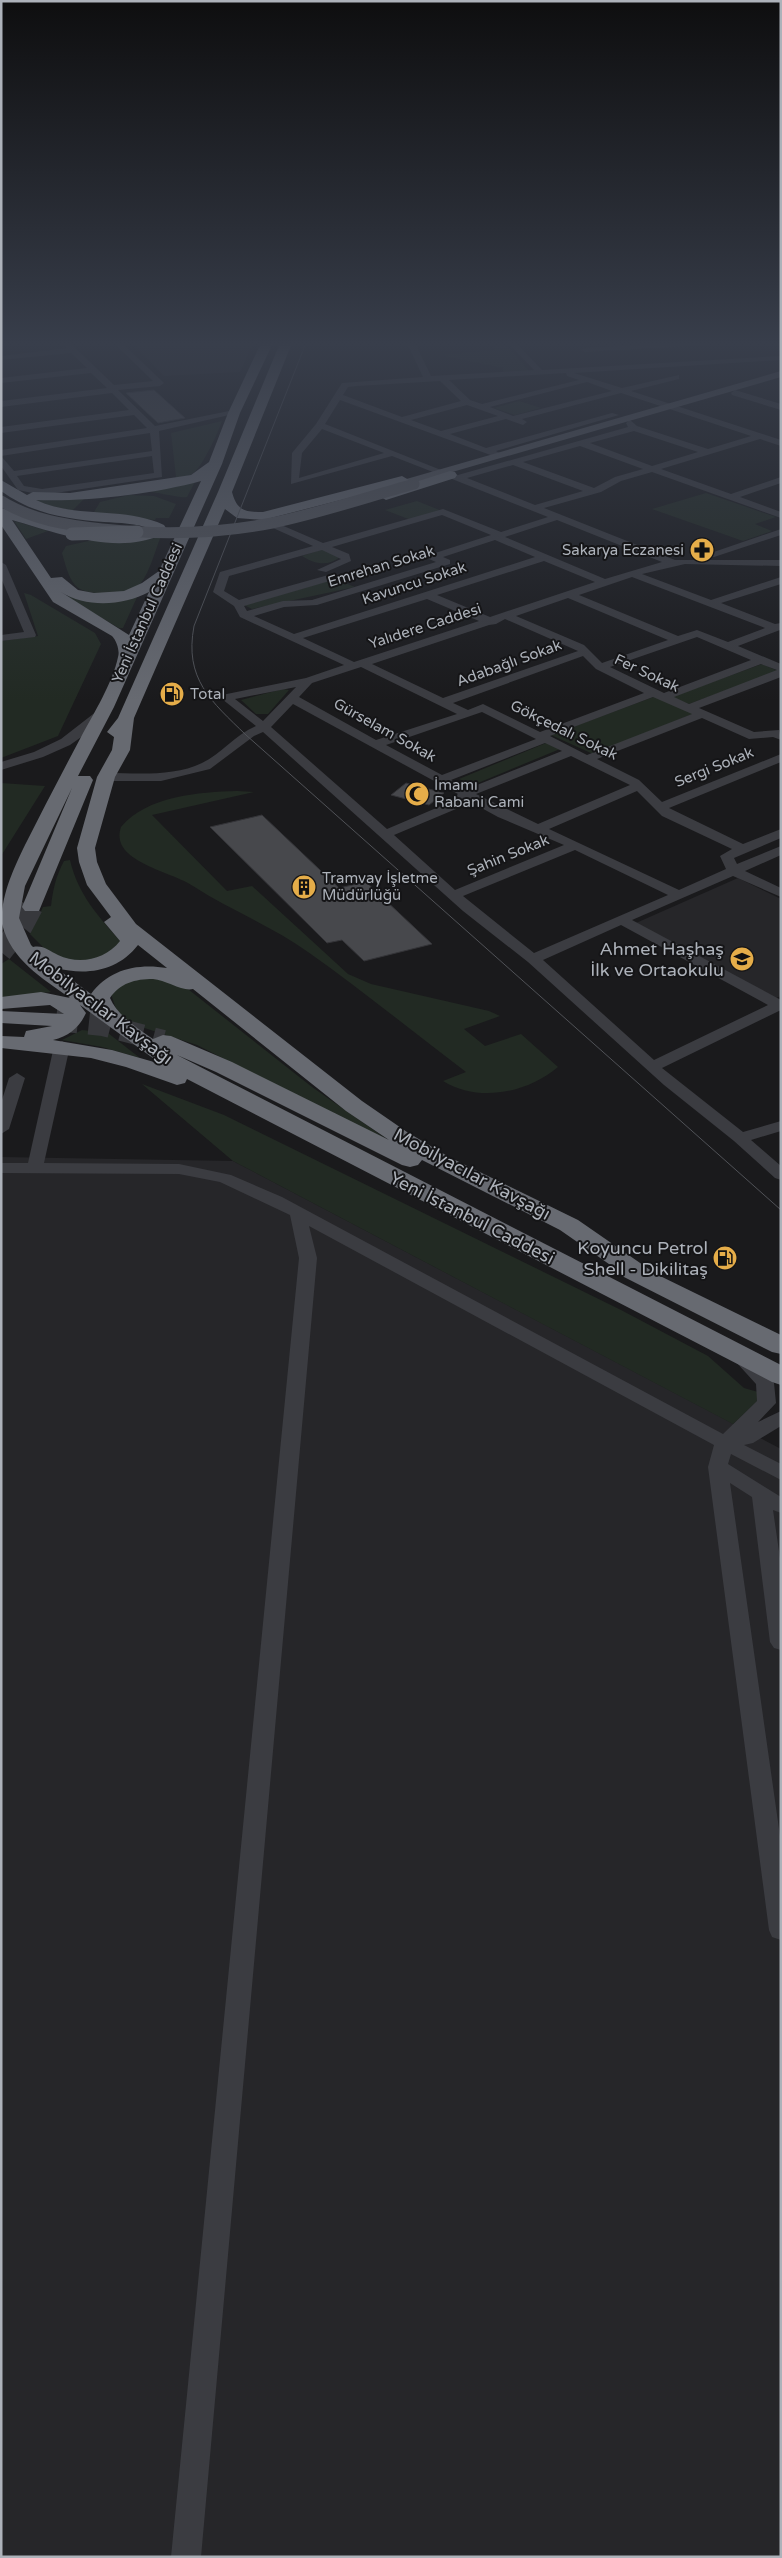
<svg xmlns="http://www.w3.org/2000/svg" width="782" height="2558" font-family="'Varela Round',sans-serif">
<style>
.built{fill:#262629}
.green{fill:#222a23}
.building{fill:#47484c;stroke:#343438}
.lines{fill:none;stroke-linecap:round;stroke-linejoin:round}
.highway-tunnel{stroke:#37383c;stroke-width:22;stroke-dasharray:22 11;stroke-linecap:butt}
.minor{fill:#3b3c41;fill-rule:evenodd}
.major{fill:#57595f;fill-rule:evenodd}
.highway{fill:#676a71;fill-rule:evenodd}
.tram{stroke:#505257;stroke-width:1}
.major-bridge{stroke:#57595f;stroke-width:11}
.highway-bridge{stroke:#676a71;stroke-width:13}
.labels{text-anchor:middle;stroke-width:4;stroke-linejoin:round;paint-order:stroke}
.far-poi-label{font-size:15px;fill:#adb2ba;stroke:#151517;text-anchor:start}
.far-street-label{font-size:15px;fill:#adb2ba;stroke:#151517}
.poi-label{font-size:18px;fill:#adb2ba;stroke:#151517;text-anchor:end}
.street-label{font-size:18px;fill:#adb2ba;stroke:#151517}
</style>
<rect width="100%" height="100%" fill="#1a1a1c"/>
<!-- built -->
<path class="built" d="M132 343H253L240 372 164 376Z
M738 878 781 899V996L776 998 636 923Z
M1 1157 233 1161 781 1449V2557H1Z"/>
<!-- green -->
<path class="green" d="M506 344 529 371 503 373V368L440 355 495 350 494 346Z
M519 401 541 408 515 415 494 408Z
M222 421C218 433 202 468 192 474 188 477 181 477 176 477L171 433Z
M195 482 187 497C182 499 153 491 143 491Z
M706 493 776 517 755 524 772 531 743 541 652 509Z
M129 495 154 496 176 504 169 518H156L155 520 97 515 94 512 100 502Z
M31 497 85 498 72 511 38 503Z
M417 501 442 511 411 520 385 510Z
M14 521 48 531 26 539Z
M161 536C155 551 150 571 141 583 131 595 85 598 75 585 68 577 65 563 62 553L66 546 102 538 146 540Z
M323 549 340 557C328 567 314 564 302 556Z
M335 579 355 587 252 609 244 605Z
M24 593 31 595 95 633 101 644 58 736 1 758V641L38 636Z
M63 595 77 598 138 595 123 628H119Z
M762 664 778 671 689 704 671 697Z
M283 689 289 690 268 714H256L241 700Z
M656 696 695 713 593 754 551 735Z
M546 743 560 749 473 785 459 779Z
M1 783 45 786 1 856Z
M237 791 254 792 152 815 227 891 252 886 348 974 371 984 489 1011 500 1016 464 1029 485 1046 521 1034 558 1067C527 1093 479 1103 443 1081L466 1072C413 1032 362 990 308 952 272 926 230 910 193 886 172 871 109 862 121 827 147 796 199 792 237 791Z
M70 860C78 895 99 917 122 943L108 957 73 962 47 951 30 934 43 907 51 906C53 889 56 876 64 861Z
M9 959 51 992 1 998V964Z
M145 977 179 982 312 1087 398 1147 197 1045 129 1023 116 1009 111 994 114 987Z
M82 1030 108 1033 140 1058 102 1047 62 1040Z
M142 1084 224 1115 621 1310 708 1356 744 1388 765 1394 733 1424 233 1161Z"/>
<!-- building -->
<path class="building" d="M154 390 185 418 158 423 126 393Z
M406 783 444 793 429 805 391 795Z
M262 815 339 888 366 882 432 944 364 961 342 940 327 943 210 827Z"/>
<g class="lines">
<!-- highway-tunnel -->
<path class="highway-tunnel" d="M1 952 22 926 32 907
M56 1020 103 1025 163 1041"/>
<!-- minor -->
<path class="minor" d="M62 343H70L114 385 153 381 114 343H122L164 383 160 386 118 390 155 426 234 410 238 413 159 431 162 477 42 495 18 490 1 466V456L14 471 152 451 150 433 1 456V450L147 428 134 415 1 433V427L129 410 112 393 1 407V401L107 388 91 373 1 383V378L87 368 71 353 1 360V356L67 348ZM152 456 154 473 42 489 24 486 17 476Z
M407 343H415L431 376 534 370 508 343H516L542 370 781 356V360L574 373 622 388 679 375V379L631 391 781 440V446L760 439 661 469 731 494 781 477V483L740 497 781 512V518L652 472 621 481 601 492 544 508 675 560H781V566L685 564 642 574 711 600 781 577V584L721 603 775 624 781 623 780 630 738 646 781 664V677L699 708 754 732 779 730 781 740 773 737 749 739 702 718 597 759 639 780 662 802 781 754V762L669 808 743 844 781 829V838L734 858 737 864 781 846V855L745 871 781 888V897L733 876 632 920 781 1000V1010L662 1068 743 1132 781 1121V1131L751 1140 781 1166V1180L775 1178 734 1141 664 1085 528 962 463 911 263 732 254 736 210 769 161 781H106L100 777 106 773C137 773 173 777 202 763 221 754 235 735 256 726L222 699V695L306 678 344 665 240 617 234 606 213 592 220 572 313 546 273 528V524H279L323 543 443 509 501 532 548 517 447 477V473L458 475 628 427 626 423 630 420 637 426 708 449 751 436 621 393 522 419 527 422 523 425 506 419 450 434 486 448 612 413 619 415 496 451 501 454 496 457 340 400 325 424 446 472 438 474 392 456 291 484 292 453 316 424 342 383 423 377ZM566 373 567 376 579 380 482 404 470 400 449 380ZM440 381 461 401 402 417 343 395 348 387 357 386ZM587 382 612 391 513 416 490 407ZM467 405 498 416 441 431 411 420ZM322 429 384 453 299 478 302 453ZM634 431 698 452 652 466 590 443ZM580 446 643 469 615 477 594 488 523 462ZM513 465 583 491 535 505 467 478ZM442 515 491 535 429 555V559L436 562 312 600 283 601 247 611 244 606 340 578V574H332L239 600 224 591 229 576 322 550 341 559 317 570 326 572 351 561 349 554 332 547ZM557 520 662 562 605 579 505 537ZM495 540 535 557 294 634 254 616 284 607 317 605 450 564V560L443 557ZM544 561 595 582 490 617 437 595ZM632 577 765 628 728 642 697 630 678 636 579 595ZM568 598 668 640 602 663 584 645 516 616ZM427 599 479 621 354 662 303 638ZM505 619 578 651 443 698 372 664 489 625 496 624ZM697 637 751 660 664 693 610 667ZM583 656 596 669 644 693 540 732 487 706 483 704 468 710 453 703ZM761 664 777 670 689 704 674 697ZM361 667 457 714 376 740 299 697 312 683ZM296 687 263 721 235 699ZM653 697 692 714 587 755 550 736ZM293 704 458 794 448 803 387 829 271 727ZM482 712 536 739 442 775 386 745ZM545 743 562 751 467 789 451 780ZM571 756 630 785 538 824 476 794ZM637 791 662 816 732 849 720 856 726 869 679 890 549 829ZM467 800 498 817 564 845 455 890 394 835 456 809ZM575 850 668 895 534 953 463 896ZM621 925 768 1005 654 1060 543 960Z
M668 343H710L706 345 585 352 581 350 585 348Z
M735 390 781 404V410L732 395 731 393Z
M781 529V535L714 557 705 555Z
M1 562 6 565 36 635 35 637 1 641V635L24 632 1 578Z
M106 704 112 708 87 733 70 745 43 757 1 770V762L34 752 61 739Z
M62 1041 70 1046 44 1163 179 1164 231 1175 282 1197 723 1434 757 1401 756 1384 736 1362 733 1358 736 1354H748L774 1383 776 1403 758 1422 781 1411V1426L753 1443 744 1445 781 1464V1480L731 1454 728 1464 781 1497V1513L773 1510 781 1565V1650L774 1648 770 1642 752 1497 730 1483 781 1843V1940L772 1937 769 1930 708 1467 714 1445 309 1226 317 1258 201 2557H171L299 1258 290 1215 220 1182 179 1174 1 1173V1163H28L54 1046Z
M17 1073 25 1078 9 1129 1 1134V1103L9 1078Z"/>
<!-- major -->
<path class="major" d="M781 371V377L411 484H403L401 482 403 480Z"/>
<!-- highway -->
<path class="highway" d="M261 343H273L240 413 222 464 114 707 78 776H90L93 780 39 911H25L22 907 72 788 25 886 19 918 31 945 33 947C44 945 49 951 58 955 79 965 105 960 120 941L104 922 111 917 87 885 79 862 77 848 97 777 112 750 114 737 107 732 118 718 218 492 280 343H292L232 492C237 511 245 512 263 512L402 476 409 480 407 483 263 520 237 518 225 509 134 718 130 750 115 777 95 848 97 862 106 884 136 924 362 1101 407 1132 449 1157 578 1220 656 1274 781 1335V1354L772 1352 622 1276 619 1271 560 1230 422 1160 418 1165 410 1167 402 1165 216 1072 177 1055 781 1365V1385L772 1382 187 1079 185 1083 177 1085 126 1067 91 1058 1 1048V1036L24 1037 26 1031 52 1026 1 1023V1011L64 1014 50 1005 1 1009V997L41 992 70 998C42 978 11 960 2 924 0 897 14 868 25 845 43 809 62 773 81 737 93 715 113 682 118 657 120 652 117 641 112 636L53 602 1 525V508C39 517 114 547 150 529 137 523 119 523 104 522 66 519 33 514 1 491V480L27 495 33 492 70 493 191 475 209 462 228 413ZM201 481 159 571 142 583 124 591 94 593 78 590 62 577 51 578 12 520C57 533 118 556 163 534L166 528 164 525C124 506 77 519 36 500 85 502 154 494 201 481ZM61 592C86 608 123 606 149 592L129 635ZM138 945 167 968C138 963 109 969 91 994L56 968C87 976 118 971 138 945ZM153 979C166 980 183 992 193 989L346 1111 389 1140 232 1062 171 1036 163 1035 153 1039C138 1029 117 1015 110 998 120 983 135 979 153 979ZM80 1005 161 1064 112 1050 53 1040C69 1036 79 1028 86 1013Z
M450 471 455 472 457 475 455 478 386 500 379 496 381 493Z"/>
<!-- tram -->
<path class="tram" d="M306 343 194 626C184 679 211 701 246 735L781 1210"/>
<!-- major-bridge -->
<path class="major-bridge" d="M1 501C32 520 66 525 102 529 158 535 216 534 272 523 320 513 367 497 414 484"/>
<!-- highway-bridge -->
<path class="highway-bridge" d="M72 534 137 532"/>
</g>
<!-- sky -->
<linearGradient id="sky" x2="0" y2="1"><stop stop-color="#0e0e0f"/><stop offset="0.49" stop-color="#383e4b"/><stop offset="1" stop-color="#383e4b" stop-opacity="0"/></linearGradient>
<rect width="782" height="701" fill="url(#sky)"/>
<!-- icons -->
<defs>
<symbol id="pharmacy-disc" viewBox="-11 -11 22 22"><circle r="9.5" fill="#e5ad49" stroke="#151517"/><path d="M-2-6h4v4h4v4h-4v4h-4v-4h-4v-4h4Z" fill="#111"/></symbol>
<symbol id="fuel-disc" viewBox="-11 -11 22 22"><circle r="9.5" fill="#e5ad49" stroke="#151517"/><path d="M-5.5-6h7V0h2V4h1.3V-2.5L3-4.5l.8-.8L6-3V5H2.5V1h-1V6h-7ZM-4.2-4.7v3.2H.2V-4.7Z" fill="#111"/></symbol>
<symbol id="mosque-disc" viewBox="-11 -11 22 22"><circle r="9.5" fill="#e5ad49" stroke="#151517"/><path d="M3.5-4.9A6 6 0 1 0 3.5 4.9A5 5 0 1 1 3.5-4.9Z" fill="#111"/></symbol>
<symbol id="building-disc" viewBox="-11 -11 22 22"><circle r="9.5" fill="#e5ad49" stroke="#151517"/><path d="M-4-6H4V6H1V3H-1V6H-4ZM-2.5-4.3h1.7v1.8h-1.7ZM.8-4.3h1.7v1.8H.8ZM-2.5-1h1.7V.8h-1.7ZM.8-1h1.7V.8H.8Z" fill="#111"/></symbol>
<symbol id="school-disc" viewBox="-11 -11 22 22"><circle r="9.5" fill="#e5ad49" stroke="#151517"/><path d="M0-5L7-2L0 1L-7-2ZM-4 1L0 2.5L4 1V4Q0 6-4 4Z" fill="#111"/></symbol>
</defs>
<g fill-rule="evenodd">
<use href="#pharmacy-disc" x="688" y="536" width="28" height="28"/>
<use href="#fuel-disc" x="158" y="680" width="28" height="28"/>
<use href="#mosque-disc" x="403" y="780" width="28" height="28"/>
<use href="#building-disc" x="290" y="873" width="28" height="28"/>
<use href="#school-disc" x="728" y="945" width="28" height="28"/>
<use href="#fuel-disc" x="711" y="1244" width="28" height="28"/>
</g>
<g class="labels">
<!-- far-poi labels -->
<g class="far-poi-label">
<text x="684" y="555" text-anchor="end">Sakarya Eczanesi</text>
<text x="190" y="699">Total</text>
<text x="434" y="790">İmamı<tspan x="434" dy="17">Rabani Cami</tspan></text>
<text x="322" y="883">Tramvay İşletme<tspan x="322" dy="17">Müdürlüğü</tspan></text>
</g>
<!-- far-street labels -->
<g class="far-street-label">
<text transform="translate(381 566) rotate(-17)" y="5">Emrehan Sokak</text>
<text transform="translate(414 583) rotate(-18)" y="5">Kavuncu Sokak</text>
<text transform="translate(147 613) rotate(-66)" y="5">Yeni İstanbul Caddesi</text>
<text transform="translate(425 626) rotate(-18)" y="5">Yalıdere Caddesi</text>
<text transform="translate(509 663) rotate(-20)" y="5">Adabağlı Sokak</text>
<text transform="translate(647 673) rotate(25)" y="5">Fer Sokak</text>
<text transform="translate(385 730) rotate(29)" y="5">Gürselam Sokak</text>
<text transform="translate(564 730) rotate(26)" y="5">Gökçedalı Sokak</text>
<text transform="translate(714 767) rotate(-22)" y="5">Sergi Sokak</text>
<text transform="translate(508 855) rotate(-22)" y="5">Şahin Sokak</text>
</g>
<!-- poi labels -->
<g class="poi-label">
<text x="724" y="955">Ahmet Haşhaş<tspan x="724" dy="21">İlk ve Ortaokulu</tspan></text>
<text x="708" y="1254">Koyuncu Petrol<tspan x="708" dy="21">Shell - Dikilitaş</tspan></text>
</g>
<!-- street labels -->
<g class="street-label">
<text transform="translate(101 1008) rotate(37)" y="6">Mobilyacılar Kavşağı</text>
<text transform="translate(472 1174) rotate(28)" y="6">Mobilyacılar Kavşağı</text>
<text transform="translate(472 1218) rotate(27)" y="6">Yeni İstanbul Caddesi</text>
</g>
</g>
<!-- border -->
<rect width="782" height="2558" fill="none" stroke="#adb2ba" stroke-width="5"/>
</svg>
